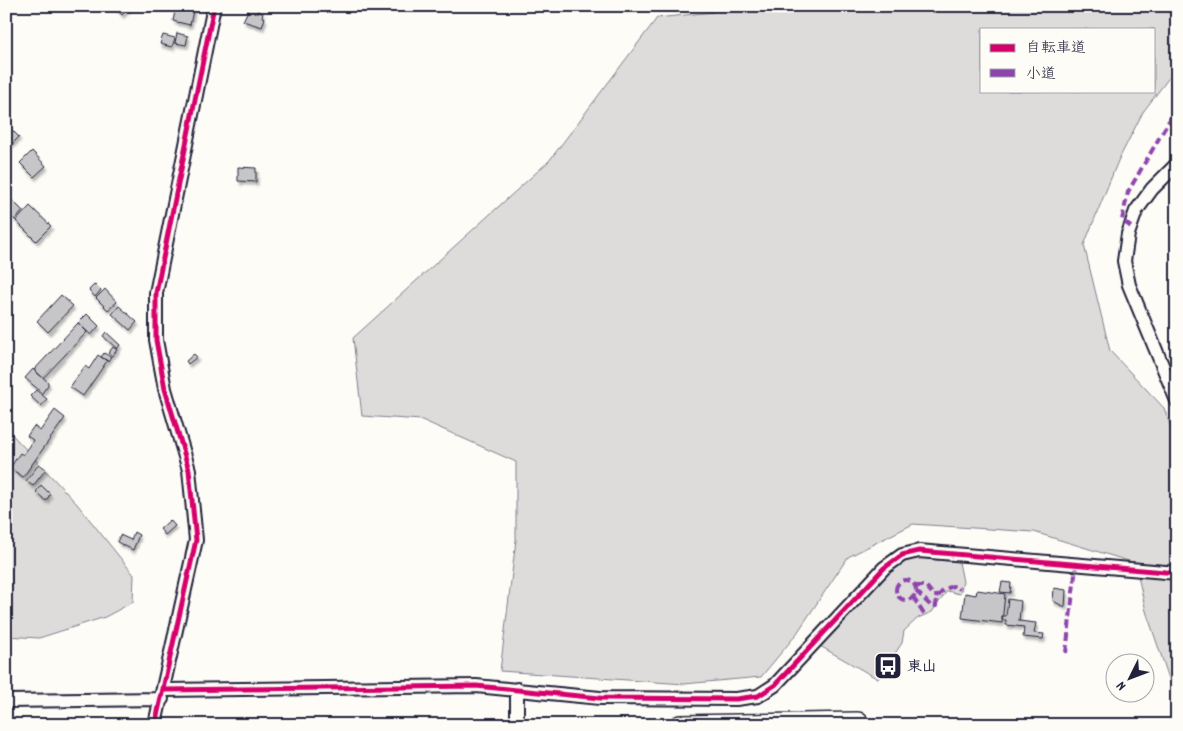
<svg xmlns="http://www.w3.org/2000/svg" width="1183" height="731" font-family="Dekko,'Klee One',sans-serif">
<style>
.green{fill:#dddcdb;stroke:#807f8b;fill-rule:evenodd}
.building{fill:#c6c6c8;stroke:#22223b;filter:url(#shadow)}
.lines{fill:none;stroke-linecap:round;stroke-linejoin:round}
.minor-casing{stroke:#22223b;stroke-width:16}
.highway-casing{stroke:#22223b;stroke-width:22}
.minor{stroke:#fdfcf7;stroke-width:12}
.highway{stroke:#fdfcf7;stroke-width:19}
.quiet{stroke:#8e44ad;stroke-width:4;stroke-dasharray:8 4;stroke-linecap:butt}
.cycleway-casing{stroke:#fdfcf7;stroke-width:8}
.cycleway{stroke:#d6006c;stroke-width:5}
.labels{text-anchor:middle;stroke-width:5;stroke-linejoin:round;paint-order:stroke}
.poi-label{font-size:15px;font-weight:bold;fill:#22223b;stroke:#fdfcf7;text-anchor:start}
</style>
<defs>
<filter id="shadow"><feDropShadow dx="2" dy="3.5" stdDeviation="1" flood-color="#0004"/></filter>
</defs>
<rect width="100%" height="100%" fill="#fdfcf7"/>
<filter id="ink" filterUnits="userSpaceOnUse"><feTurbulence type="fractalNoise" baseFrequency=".02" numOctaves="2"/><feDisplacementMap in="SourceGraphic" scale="10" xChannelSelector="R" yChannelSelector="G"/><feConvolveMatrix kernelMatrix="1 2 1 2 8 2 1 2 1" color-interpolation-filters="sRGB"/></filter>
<g filter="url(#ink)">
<!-- green -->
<path class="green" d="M711 6H1159L1177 18V67L1143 112 1118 161 1084 245 1110 351 1164 408 1177 445V702L1146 611 1135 563 1034 532 913 524 848 557 795 636 761 677 684 684 500 671 516 540V462L422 420 362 416 353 338 549 161 657 18 713 12ZM982 29H1154V91H982Z
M6 428 77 504 134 575 133 602 105 617 39 638 6 636Z
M918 558 959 562 963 582 960 594 947 591 932 612 918 618 904 631 902 643 878 679 820 646 862 597 898 564Z"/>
<!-- building -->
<path class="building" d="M114 6H131L122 15Z
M176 6H194L190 25 173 21Z
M250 6 258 9V12L263 13 262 17 265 18 262 27 243 21Z
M177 33 188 36 186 45 175 43Z
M163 35 175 38 172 47 160 44Z
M8 126 19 137 7 149 6 127Z
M32 151 46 166 34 177 20 163Z
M238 167 256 168V182L238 181Z
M13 201 23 211 15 220 6 211Z
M30 206 51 226 36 241 16 221Z
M95 284 101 290 95 297 89 290Z
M105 289 117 302 108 310 96 298Z
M61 295 73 306 48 332 37 321Z
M119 306 137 322 130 330 112 314Z
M87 314 99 326 91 335 78 323Z
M78 323 87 332 43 378 34 370Z
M106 332 120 345 117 349 103 336Z
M113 347 117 350 112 356 108 353Z
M104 353 111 357 108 361 101 357Z
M194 354 197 357 188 364 186 361Z
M98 355 107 361 83 396 70 387 85 366 89 369Z
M33 369 48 382V385L42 393 25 378Z
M36 390 47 399 41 406 30 396Z
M55 410 65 418 23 477 10 468 20 453 23 455 30 446 33 440 27 436 34 426 40 431Z
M39 464 46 469 33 486 26 481Z
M41 485 50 494 46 501 36 492Z
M170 520 175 526 165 535 160 529Z
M134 532 139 535 133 550 117 542 120 535 131 540Z
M1002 582 1011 583 1010 593 1000 592Z
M1054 588 1066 590 1065 607 1053 601Z
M977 590 1005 594 1002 623 962 618 965 593 976 595Z
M1008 599 1021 601 1019 621 1036 623 1034 633 1044 634 1043 639 1023 637 1024 627 1006 625V620H1002V616H1006Z"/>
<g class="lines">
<defs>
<path id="minor" d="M1177 164 1152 189 1136 211 1128 234 1124 261 1129 285 1177 401
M164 690 476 686 600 698 736 699 758 696 775 685 884 568 902 555 919 551 1177 573
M6 701 162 699
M517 718V689
M155 724 196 540 189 470 165 389 156 340V293L214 6"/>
<path id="highway" d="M680 725 858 722"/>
</defs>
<!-- minor casing -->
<use href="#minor" class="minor-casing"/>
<!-- highway casing -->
<use href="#highway" class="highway-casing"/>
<!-- minor -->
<use href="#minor" class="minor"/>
<!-- highway -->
<use href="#highway" class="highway"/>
<!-- quiet -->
<path class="quiet" d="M1131 227 1122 220 1128 192 1177 107
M896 590a10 10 0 1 1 20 0a10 10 0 1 1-20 0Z
M915 586H926L934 596H938
M916 591 931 606H936C937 594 942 590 953 586L960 589
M913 597 925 616
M1066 653 1076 566"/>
<defs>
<path id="cycleway" d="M164 690 476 686 600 698 736 699 758 696 775 685 884 568 902 555 919 551 1177 573
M155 725 196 540 189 470 165 389 156 340V293L214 6"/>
</defs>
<!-- cycleway casing -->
<use href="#cycleway" class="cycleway-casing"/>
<!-- cycleway -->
<use href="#cycleway" class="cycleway"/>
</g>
</g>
<!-- icons -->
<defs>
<symbol id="bus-square" viewBox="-11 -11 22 22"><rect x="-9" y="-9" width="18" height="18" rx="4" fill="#22223b" stroke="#fdfcf7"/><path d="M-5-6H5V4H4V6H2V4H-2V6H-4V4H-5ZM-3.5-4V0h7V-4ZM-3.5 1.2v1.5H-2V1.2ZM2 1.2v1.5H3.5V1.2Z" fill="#fff"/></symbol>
</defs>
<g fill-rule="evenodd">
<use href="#bus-square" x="872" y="650" width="32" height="32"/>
</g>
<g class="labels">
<!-- poi labels -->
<g class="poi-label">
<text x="907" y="671">東山</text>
</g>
</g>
<!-- margin -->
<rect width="1183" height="731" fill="none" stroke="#fdfcf7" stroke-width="25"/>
<rect x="12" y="12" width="1158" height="706" fill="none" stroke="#22223b" stroke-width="2" filter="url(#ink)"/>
<!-- legend -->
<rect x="980" y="28" width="175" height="65" fill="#fdfcf7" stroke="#a5a5ac"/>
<rect x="990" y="44" width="25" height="8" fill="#d6006c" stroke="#a5a5ac"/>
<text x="1026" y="52" font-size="15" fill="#22223b">自転車道</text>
<rect x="990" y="69" width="25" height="8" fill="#8e44ad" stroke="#a5a5ac"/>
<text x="1026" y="78" font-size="15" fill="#22223b">小道</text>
<!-- north arrow -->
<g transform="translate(1130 678) rotate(228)"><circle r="24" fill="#fdfcf7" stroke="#a5a5ac"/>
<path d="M0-4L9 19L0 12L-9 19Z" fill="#22223b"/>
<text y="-8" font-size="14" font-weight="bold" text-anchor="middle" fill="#22223b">N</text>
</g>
</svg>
